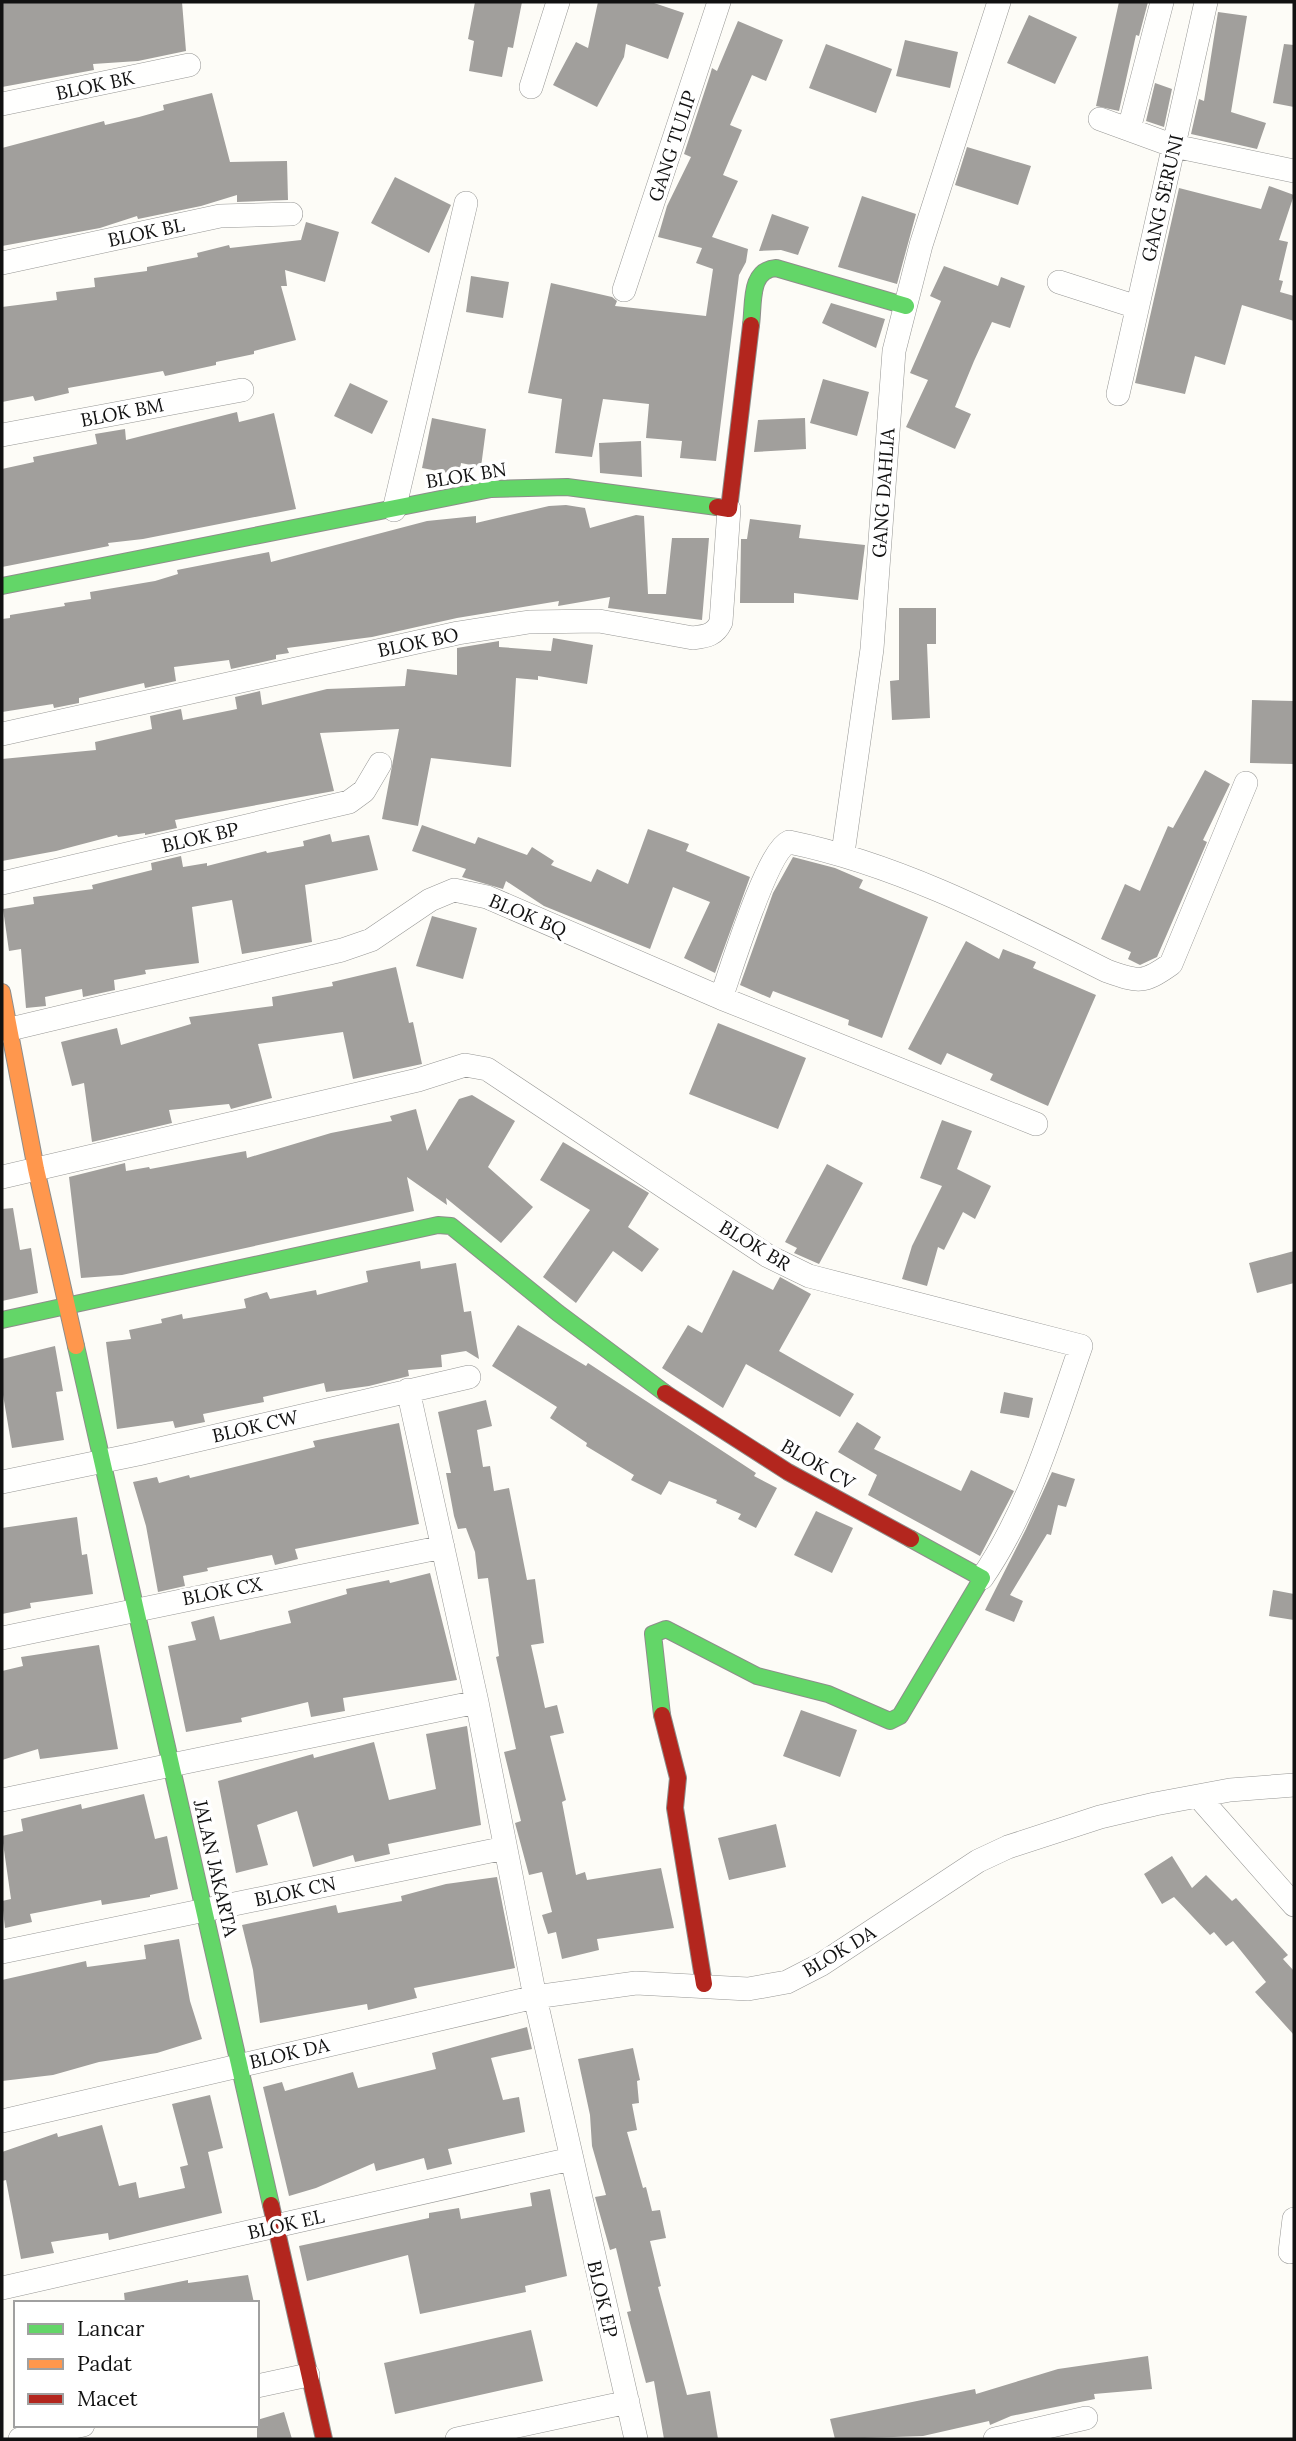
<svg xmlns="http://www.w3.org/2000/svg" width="1296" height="2441" font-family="Lora,serif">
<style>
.building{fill:#a19f9c}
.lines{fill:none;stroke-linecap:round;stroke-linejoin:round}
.street-casing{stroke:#979795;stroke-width:24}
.fast-casing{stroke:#8e8d8b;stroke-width:18}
.slow-casing{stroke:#8e8d8b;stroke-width:18}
.jam-casing{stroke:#8e8d8b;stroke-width:18}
.street{stroke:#fffffe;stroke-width:23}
.fast{stroke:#63d668;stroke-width:16}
.slow{stroke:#ff974d;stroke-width:16}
.jam{stroke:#b3261e;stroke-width:16}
.labels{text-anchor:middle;stroke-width:7;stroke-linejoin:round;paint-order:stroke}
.street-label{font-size:19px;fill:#111;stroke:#fff}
</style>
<rect width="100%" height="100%" fill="#fdfcf7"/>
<!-- building -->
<path class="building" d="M2 2H182L186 51 138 61 93 64 94 70 2 87Z
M475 2H522L513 48 508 47 502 77 469 71 474 41 468 39Z
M598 2H651L684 13 668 59 626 44 624 57 597 107 553 85 576 42 588 48Z
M1119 2H1148L1139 36 1136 35 1119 111 1096 106Z
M1218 12 1247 16 1231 112 1266 123 1257 149 1191 134 1199 99 1204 101Z
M1029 15 1077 37 1055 84 1007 63Z
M738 21 783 40 766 81 752 75 730 125 742 130 723 175 738 181 712 237 748 249 746 262 739 275 716 461 680 458 682 441 646 438 649 404 603 399 592 457 555 453 562 399 528 393 551 283 612 297 617 301 615 306 706 316 713 269 696 263 702 248 658 237 667 206 691 157 684 154 710 75 712 68 717 71Z
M905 40 958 52 950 88 896 76Z
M826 44 892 69 876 113 809 88Z
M1284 44 1294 45V107L1273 103Z
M1155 83 1172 89 1164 127 1146 121Z
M212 93 230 162 287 161 288 200 237 202V195L201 206 138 219 137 216 100 228 2 246V148L104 121 105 125 139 117 164 110 163 105Z
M967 147 1031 166 1018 205 955 185Z
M395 177 451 205 429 253 371 223Z
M1269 186 1294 195 1279 240 1288 242 1279 280 1283 281 1280 292 1294 296V321L1242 305 1225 365 1195 356 1185 394 1135 383 1179 188 1261 209Z
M862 196 916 214 897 284 838 267Z
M772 214 809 227 798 255 781 250 759 251Z
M306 222 339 232 325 282 285 270 287 286H281L296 340 254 351V354L216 362V365L165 376 163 371 68 388 69 393 35 401 33 396 2 402V307L57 300 56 292 95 287 94 278 147 271V267L198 257 197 253 229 245 230 248 301 240Z
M944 266 998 286 1001 277 1025 286 1010 328 992 322 974 361 955 407 971 414 955 449 906 427 928 380 910 373 941 301 930 296Z
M471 276 509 282 503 318 466 312Z
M831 303 885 319 876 348 822 323Z
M823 379 869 392 857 436 810 423Z
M350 383 388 401 372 434 334 416Z
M237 412 239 422 274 413 296 509 143 539 108 543 109 546 2 567V469L34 462 33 457 97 444 95 434 125 429 126 440Z
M432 418 486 429 481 467 461 463 459 475 422 468Z
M805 418 806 449 754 452 758 420Z
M641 441 642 477 600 473 599 443Z
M566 505 585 508 590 528 636 515 644 516 648 594H666L672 538H709L702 620 608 608 610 597 558 606 559 601 457 618 372 637 287 648 289 653 276 655V659L231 669 229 660 174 667 176 681 145 688 144 683 79 698V703L54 708 53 704 2 712V619L10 618V615L65 606 64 603 91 599 90 592 155 581 178 574 177 570 269 552 271 562 427 521 476 516V523L549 506Z
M750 519 801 525 799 538 865 545 858 600 794 593V603H740L741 539H747Z
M899 608H936V644H927L930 718 892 720 890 681 899 680Z
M553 638 593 645 587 684 538 676V680L516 678 511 767 431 758 418 826 382 819 399 729 320 733 334 791 175 820 177 828 145 835V833L118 837 117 835 56 851 2 861V759L96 750 95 742 152 729 150 716 181 709 183 720 237 709 235 697 260 691 262 705 327 689 405 686 407 669 457 675V648L499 641V647L551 651Z
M1252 700 1294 701V764L1250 763Z
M1205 770 1230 784 1203 840 1207 842 1157 957 1140 965 1128 959 1131 952 1101 939 1125 884 1140 891 1168 826 1173 828Z
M422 825 475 844 478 837 527 855 532 847 554 861 551 865 591 882 597 869 628 884 648 829 689 844 686 851 750 877 715 973 684 958 710 902 673 887 650 949 544 906 506 881 503 889 462 877 466 869 412 851Z
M330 834 332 842 369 835 378 870 305 885 312 942 242 954 232 900 192 907 199 963 145 970 146 974 114 980 115 990 83 997 82 989 45 997 46 1006 26 1008 21 949 9 951 3 909 34 904 33 897 93 889 92 885 152 870 151 863 181 856 183 867 207 863V866L266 851 267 853 304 846 303 841Z
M793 857 835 868 863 880 859 888 928 917 882 1038 848 1025 849 1020 773 991 770 998 740 985 773 893Z
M432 916 477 928 463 979 416 966Z
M966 941 999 959 1003 949 1036 962 1033 968 1096 995 1048 1106 990 1080 993 1074 947 1053 941 1065 908 1049Z
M396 967 409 1023 413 1022 422 1064 353 1079 343 1032 258 1044 272 1098 231 1109 229 1104 169 1110 172 1123 92 1142 84 1083 72 1086 61 1042 117 1028 121 1045 191 1024 189 1017 273 1006 272 997 333 986 332 982Z
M718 1023 806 1058 778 1129 689 1094Z
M472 1095 515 1121 488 1167 533 1207 501 1243 446 1198 447 1205 407 1177 414 1211 122 1275 81 1278 69 1177 125 1163 126 1171 149 1167 150 1169 246 1151 247 1158 331 1133 392 1121 390 1116 416 1109 427 1151 459 1099Z
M942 1120 972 1131 957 1169 991 1186 975 1219 963 1212 944 1250 938 1247 927 1286 902 1279 912 1246 942 1186 920 1178Z
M563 1142 649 1193 628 1227 659 1249 642 1272 613 1251 576 1303 543 1277 590 1210 540 1180Z
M827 1164 863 1183 819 1264 794 1253 797 1248 785 1242Z
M13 1208 20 1250 31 1248 38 1293 2 1301V1209Z
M1294 1251V1283L1257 1293 1249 1263Z
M420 1261 421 1269 456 1263 464 1312 471 1311 479 1359 466 1351 441 1355 442 1367 408 1370 409 1376 369 1386 326 1392 324 1383 263 1397 264 1402 203 1414 205 1422 175 1428 173 1421 117 1429 106 1342 131 1339 129 1330 162 1323 161 1319 182 1314 183 1319 246 1308 244 1299 267 1292 270 1299 316 1290 317 1295 368 1282 366 1271Z
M733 1270 773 1290 780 1277 811 1294 779 1351 854 1394 840 1417 746 1364 723 1408 662 1368 688 1325 702 1333Z
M518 1325 586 1366 588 1363 756 1473 754 1476 777 1488 756 1528 738 1519 741 1514 716 1503 717 1500 669 1481 661 1495 631 1480 634 1475 586 1446 587 1443 550 1418 557 1407 492 1366Z
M55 1346 63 1391 56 1392 64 1440 12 1448 2 1389V1359Z
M1004 1392 1033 1398 1029 1418 1000 1413Z
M486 1400 492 1426 477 1430 483 1467 490 1466 494 1491 509 1488 527 1580 535 1579 544 1643 531 1645 545 1708 557 1705 564 1733 550 1736 566 1800 562 1802 576 1875 585 1872 587 1880 661 1868 674 1928 597 1939 599 1950 562 1959 556 1932 548 1934 542 1915 552 1912 542 1872 529 1875 515 1823 521 1821 504 1752 516 1749 496 1657 499 1656 488 1578 478 1579 475 1552 466 1528 458 1529 454 1516 446 1473H451L438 1412Z
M857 1422 881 1437 874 1449 961 1491 971 1470 1014 1491 980 1556 868 1495 877 1475 838 1452Z
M399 1423 419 1524 295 1549 298 1559 275 1565 272 1555 207 1568 208 1571 183 1576 185 1586 158 1592 146 1526 133 1482 157 1477 159 1483 189 1475 190 1478 315 1447 313 1441Z
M1052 1472 1075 1479 1066 1507 1058 1505 1051 1535 1047 1534 1010 1595 1023 1601 1014 1622 985 1610 1026 1529Z
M816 1511 853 1528 832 1573 794 1555Z
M77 1517 82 1555 87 1554 93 1594 30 1603 31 1608 2 1614V1528Z
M430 1573 457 1680 343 1698 345 1711 311 1717 308 1702 241 1718 242 1722 186 1732 168 1646 196 1640 191 1622 214 1616 220 1640 291 1623 288 1611 347 1594 346 1589 389 1580 390 1583Z
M1273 1590 1294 1594V1620L1269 1616Z
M99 1645 118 1749 40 1759 38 1749 2 1760V1671L23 1666 21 1657Z
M801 1710 857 1730 840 1777 783 1756Z
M467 1726 481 1825 388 1844 390 1854 355 1862 353 1855 313 1867 297 1811 257 1825 268 1865 236 1873 218 1781 313 1754 314 1758 374 1742 389 1800 436 1789 426 1734Z
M144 1794 155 1839 167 1836 178 1889 150 1895V1897L102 1905 101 1900 30 1914 32 1922 5 1928 2 1901 11 1899 2 1836 23 1831 21 1819 81 1804 82 1809Z
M776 1824 786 1867 729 1880 718 1838Z
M1172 1856 1192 1888 1206 1875 1232 1901 1236 1898 1288 1955 1283 1959 1294 1971V2035L1255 1992 1266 1982 1233 1941 1226 1946 1214 1932 1210 1935 1174 1897 1162 1904 1144 1874Z
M497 1877 515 1968 414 1988 417 1998 368 2010 367 2004 260 2023 253 1970 242 1925 336 1905 338 1913 402 1901 401 1896 446 1884Z
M179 1939 190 2001 202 2039 157 2053 99 2062 53 2075 2 2081V1980L86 1961 87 1967 146 1959 144 1945Z
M527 2027 532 2049 491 2058 503 2100 519 2097 525 2132 448 2149 452 2164 427 2170 424 2158 376 2171 374 2163 316 2188 289 2196 263 2087 282 2082 285 2091 353 2072 358 2088 436 2069 432 2053Z
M633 2048 640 2080 637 2081 639 2103 632 2104 637 2130 627 2132 643 2188 646 2187 652 2211 660 2210 666 2238 650 2241 661 2286 658 2287 687 2395 710 2391 718 2439H664L654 2381 646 2383 627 2312 631 2311 616 2248 610 2250 595 2197 606 2195 592 2146 590 2115 578 2059Z
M210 2095 223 2148 208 2152 222 2213 109 2240 108 2233 51 2242 54 2253 21 2259 6 2180 2 2181V2152L57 2133 58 2137 102 2125 119 2186 136 2182 139 2198 185 2188 180 2167 188 2165 172 2104Z
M550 2189 567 2276 525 2286 526 2292 420 2314 408 2255 307 2281 299 2246 429 2218V2213L459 2208 461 2219 532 2206 530 2193Z
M248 2275 254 2303H125L124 2293 188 2280V2283Z
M531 2330 543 2381 395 2414 384 2363Z
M1148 2356 1152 2389 1094 2394 1095 2399 1011 2416 990 2425 989 2421 923 2436 835 2439 830 2419 975 2389 976 2394 1058 2369Z
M284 2412 292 2439H257V2420Z"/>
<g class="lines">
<defs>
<path id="street" d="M531 87 558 2
M2 104 189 65
M1100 119 1174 146 1294 171
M1129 129 1162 2
M2 263 220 216 291 214
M1059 282 1137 307
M624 290 719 2
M1118 394 1206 2
M2 435 242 390
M394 510 466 203
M2 734 458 633 529 622 599 621 693 638C707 636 715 635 721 622L729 509
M843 853 872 649 894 351 921 245 999 2
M2 883 349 802 364 791 380 764
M721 998C731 970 767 851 789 842 901 865 1005 920 1107 971 1138 982 1143 984 1171 964L1246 783
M2 1031 342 950 371 940 430 900 454 890 487 897 721 998 1036 1124
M2 1177 418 1080 465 1065 487 1069 768 1256 809 1276 1081 1346C1053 1426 1030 1508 982 1578
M408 1390 477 1702 535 1997 636 2439
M2 1482 138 1454 469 1377
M2 1638 443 1547
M1198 1796 1294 1905
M2 1800 477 1702
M2 1952 505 1848
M2 2121 535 1997 636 1983 748 1989 787 1982 822 1964 978 1861 1008 1847 1100 1817 1155 1804 1230 1790 1294 1785
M1290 2252 1294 2219
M2 2288 571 2159
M257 2386 308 2375
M20 2439 83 2425
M457 2439 628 2402
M995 2439 1086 2418"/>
<path id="fast" d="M751 325C754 303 749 270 776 268L906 306
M2 586 491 489 567 487 717 507
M2 1320 438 1225 451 1226 558 1313 665 1393
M76 1346 271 2205
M662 1715 653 1634 666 1629 757 1676 828 1694 890 1721 900 1716 982 1578 911 1539"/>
<path id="slow" d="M2 992 36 1169 76 1346"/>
<path id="jam" d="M717 507 729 509 751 325
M665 1393 788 1472 911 1539
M662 1715 678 1778 675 1808 704 1984
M271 2205 324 2439"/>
</defs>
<!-- street casing -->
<use href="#street" class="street-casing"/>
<!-- fast casing -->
<use href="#fast" class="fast-casing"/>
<!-- slow casing -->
<use href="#slow" class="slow-casing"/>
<!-- jam casing -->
<use href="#jam" class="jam-casing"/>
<!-- street -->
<use href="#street" class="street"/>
<!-- fast -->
<use href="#fast" class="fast"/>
<!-- slow -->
<use href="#slow" class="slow"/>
<!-- jam -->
<use href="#jam" class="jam"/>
</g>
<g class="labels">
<!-- street labels -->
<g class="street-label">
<text transform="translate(95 85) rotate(-12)" y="7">BLOK BK</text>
<text transform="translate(672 146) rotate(-72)" y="7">GANG TULIP</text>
<text transform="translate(1162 198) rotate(-77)" y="7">GANG SERUNI</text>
<text transform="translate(146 232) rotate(-12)" y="7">BLOK BL</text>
<text transform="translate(122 412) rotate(-11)" y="7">BLOK BM</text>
<text transform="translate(466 475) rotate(-9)" y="7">BLOK BN</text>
<text transform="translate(883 493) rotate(-86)" y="7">GANG DAHLIA</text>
<text transform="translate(418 642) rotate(-12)" y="7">BLOK BO</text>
<text transform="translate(200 837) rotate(-13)" y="7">BLOK BP</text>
<text transform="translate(528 915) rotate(23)" y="7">BLOK BQ</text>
<text transform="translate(755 1245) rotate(31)" y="7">BLOK BR</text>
<text transform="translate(255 1426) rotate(-13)" y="7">BLOK CW</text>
<text transform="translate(818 1464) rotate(30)" y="7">BLOK CV</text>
<text transform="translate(222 1591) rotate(-11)" y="7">BLOK CX</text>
<text transform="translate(216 1868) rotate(77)" y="7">JALAN JAKARTA</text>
<text transform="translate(295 1891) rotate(-12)" y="7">BLOK CN</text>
<text transform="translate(839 1951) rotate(-31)" y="7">BLOK DA</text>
<text transform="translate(289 2053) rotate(-13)" y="7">BLOK DA</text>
<text transform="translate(286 2224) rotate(-13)" y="7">BLOK EL</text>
<text transform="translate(603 2299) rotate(77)" y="7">BLOK EP</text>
</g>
</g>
<!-- border -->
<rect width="1296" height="2441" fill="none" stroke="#111111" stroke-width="7"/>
<!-- legend -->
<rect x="14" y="2301" width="245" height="126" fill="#ffffff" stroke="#a0a0a0" stroke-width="2"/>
<rect x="28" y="2324" width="35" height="10" fill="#63d668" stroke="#a0a0a0" stroke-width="2"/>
<text x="77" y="2336" font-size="21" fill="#111111">Lancar</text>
<rect x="28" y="2359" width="35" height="10" fill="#ff974d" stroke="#a0a0a0" stroke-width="2"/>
<text x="77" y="2371" font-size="21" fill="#111111">Padat</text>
<rect x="28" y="2394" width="35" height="10" fill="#b3261e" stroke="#a0a0a0" stroke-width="2"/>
<text x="77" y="2406" font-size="21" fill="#111111">Macet</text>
</svg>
